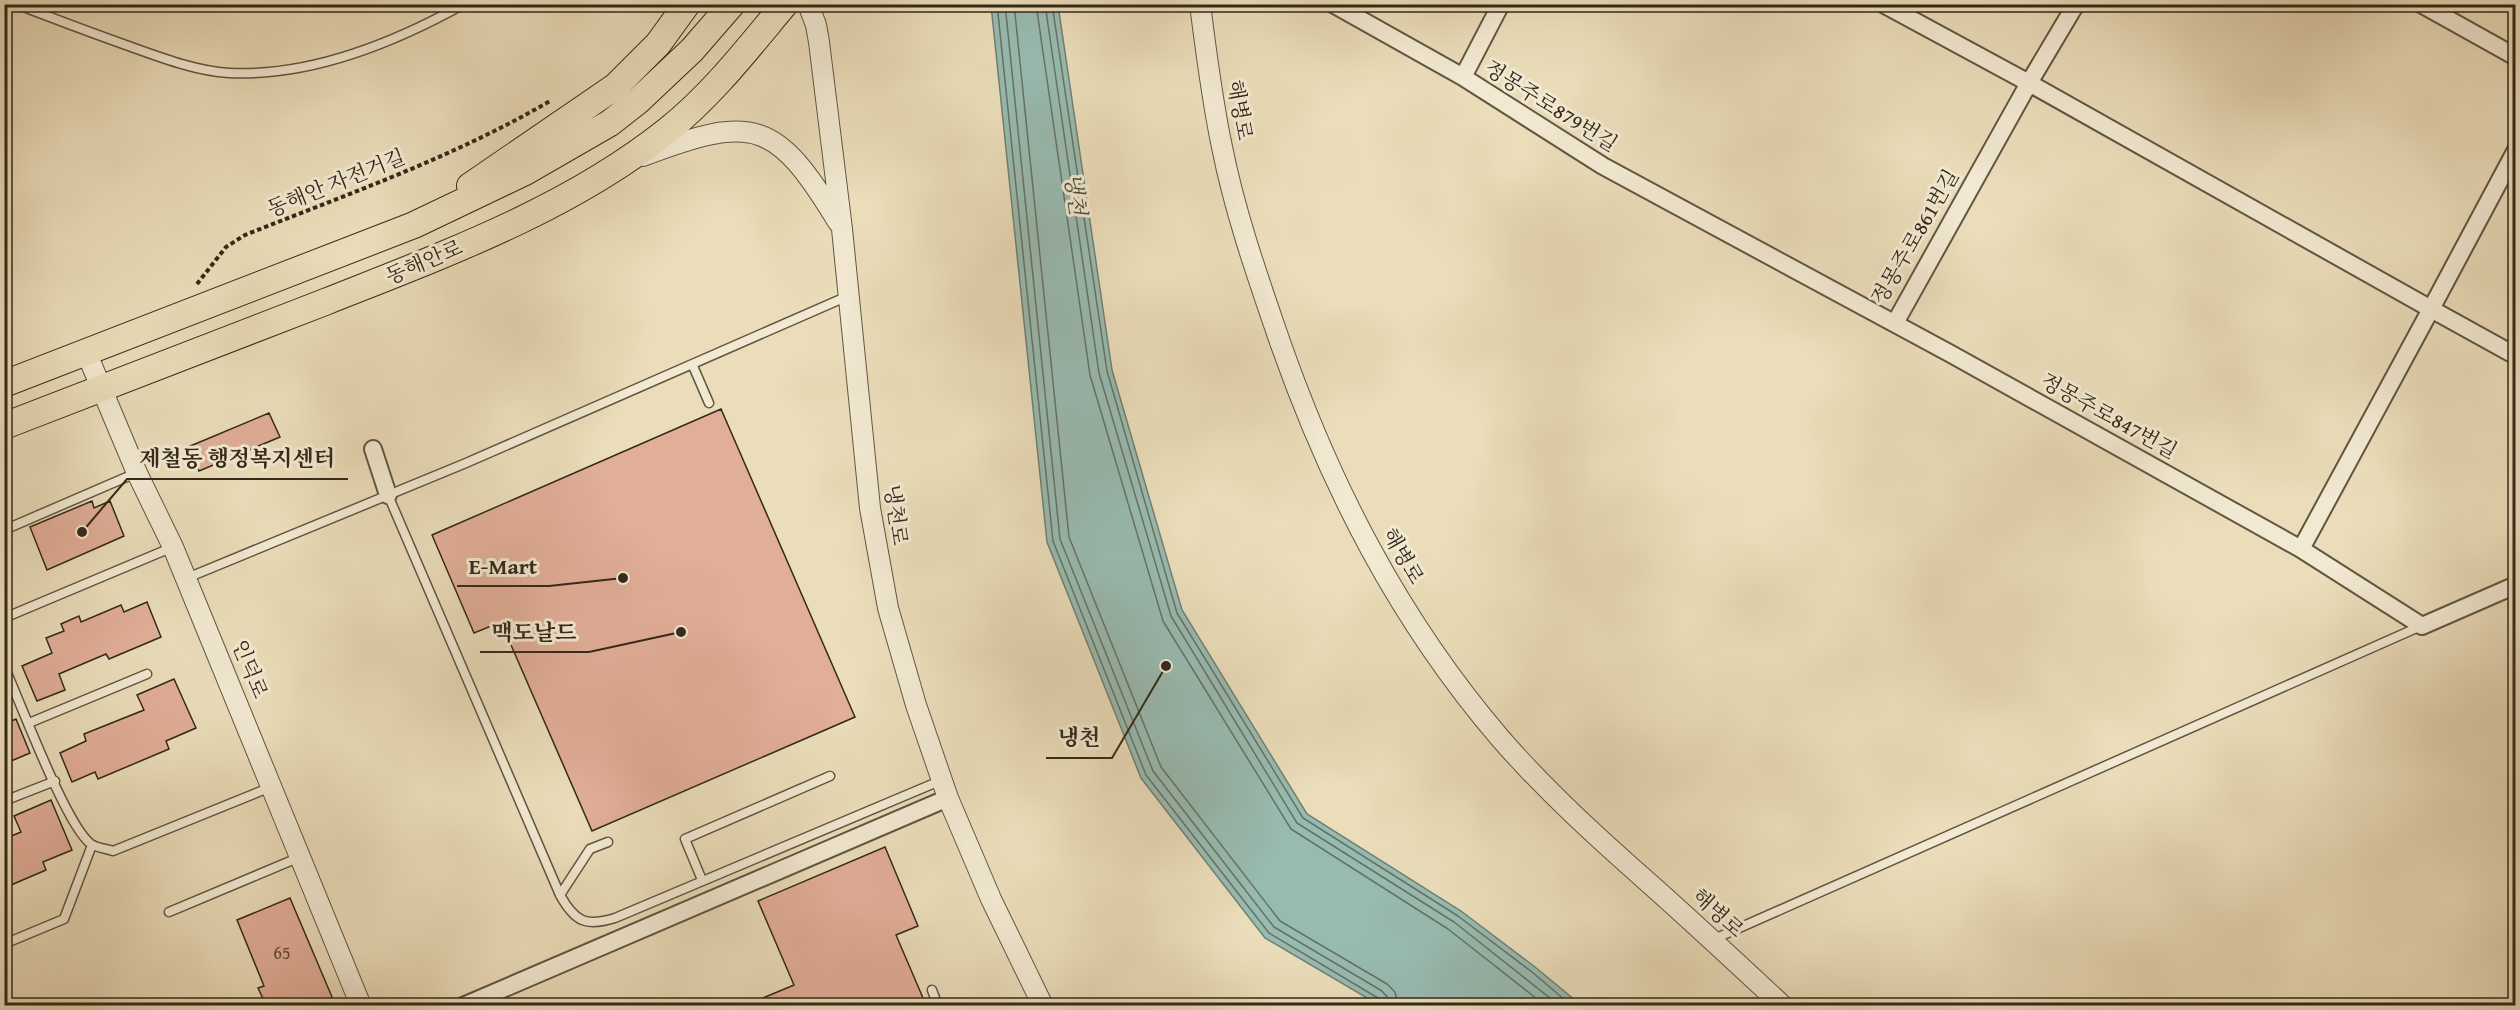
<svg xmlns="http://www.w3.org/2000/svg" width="2520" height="1010" font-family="'Gentium Book Plus','Noto Serif KR',serif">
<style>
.water{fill:#98bbb1;stroke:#708074;stroke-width:1.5}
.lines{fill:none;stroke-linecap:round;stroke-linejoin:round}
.shore{stroke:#667265;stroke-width:1.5}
.building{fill:#e1ae98;stroke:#332819;stroke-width:1.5}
.service-casing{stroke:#615541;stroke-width:11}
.minor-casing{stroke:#615541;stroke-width:20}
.tertiary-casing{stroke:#615541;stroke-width:22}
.primary-casing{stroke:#332819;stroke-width:28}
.path{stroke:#332819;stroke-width:4;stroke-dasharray:4.5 3;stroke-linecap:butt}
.service{stroke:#f2e9d2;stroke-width:8}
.minor{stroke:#f2e9d2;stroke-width:16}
.tertiary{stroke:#f2e9d2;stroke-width:20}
.primary{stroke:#ebddba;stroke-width:26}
.labels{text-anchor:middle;stroke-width:6;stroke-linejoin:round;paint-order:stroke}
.number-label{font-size:18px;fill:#5e4a39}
.street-label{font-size:21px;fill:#332819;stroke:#f2e9d2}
.water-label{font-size:22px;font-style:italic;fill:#4c4d3f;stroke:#f2e9d2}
.leader{fill:none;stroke:#332819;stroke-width:2}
.callout-dot{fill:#332819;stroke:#f2e9d2;stroke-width:2}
.callout-label{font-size:22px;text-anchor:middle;font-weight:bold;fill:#332819;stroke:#f2e9d2;stroke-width:6;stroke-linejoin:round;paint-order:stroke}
</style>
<rect width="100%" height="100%" fill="#ebddba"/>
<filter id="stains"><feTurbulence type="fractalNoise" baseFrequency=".00333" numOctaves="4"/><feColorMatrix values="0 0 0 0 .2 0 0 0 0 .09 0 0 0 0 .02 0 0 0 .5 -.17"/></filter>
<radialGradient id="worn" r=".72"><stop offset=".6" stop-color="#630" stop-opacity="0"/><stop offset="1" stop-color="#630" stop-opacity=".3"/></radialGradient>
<!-- water -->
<path class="water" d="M991 5H1058L1112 370 1182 610 1307 814 1461 911 1535 967 1581 1005H1379L1265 938 1141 778 1047 542Z"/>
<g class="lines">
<!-- shore -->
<path class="shore" d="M997 4 1053 541 1146 775 1269 933 1378 998 1381 1006
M1005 4 1060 539 1153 771 1274 927 1382 991 1388 998 1389 1006
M1014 4 1069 537 1161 767 1280 921 1387 984 1395 992 1398 1006
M1036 4 1090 375 1163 621 1291 829 1448 929 1546 1006
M1045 4 1099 373 1171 616 1297 823 1454 922 1560 1006
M1052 4 1107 371 1177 613 1303 818 1458 916 1532 972 1572 1006"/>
</g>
<!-- building -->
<path class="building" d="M721 409 855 717 592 831 501 622 474 633 432 535Z
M269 413 280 437 199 471 188 447Z
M92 501 94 508 110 501 124 536 47 570 30 527Z
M147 602 161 637 109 659 106 654 59 674 65 690 37 701 22 666 52 653 46 638 64 631 61 624 79 616 81 622 121 605 124 612Z
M174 679 196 728 166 741 169 749 98 779 95 772 72 782 60 753 86 741 84 734 144 710 137 695Z
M16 719 30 753 4 764V724Z
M51 800 72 850 43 862 46 870 4 888V839L21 832 14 816Z
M885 847 918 926 896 935 926 1005H746L794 985 758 901Z
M290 898 332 997 335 1005H266L258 988 264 986 237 920Z"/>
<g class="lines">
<defs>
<path id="service" d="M16 4C52 18 87 31 123 44 157 56 194 71 229 73 311 77 394 43 464 4
M693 366 709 403
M388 495 560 895C575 922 586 927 615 918L942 780
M4 530 136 473
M187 578 466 463 848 296
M4 618 173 547
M4 666C20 701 66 826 91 844 97 848 107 849 113 851L271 787
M29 723 147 674
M4 801 55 781
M702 880 685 839 830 776
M560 895 590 849 608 842
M169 912 300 857
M1712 940 2421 626
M4 944 64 919 92 845
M932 990 938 1006"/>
<path id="minor" d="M1333 4 1463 77 1603 166 1951 354 2301 549 2422 626 2516 585
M1883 4 2029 83 2431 309 2516 150
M2421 4 2516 57
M1463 77 1501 4
M1895 323 2029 83 2076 4
M373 449 388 495
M2301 549 2431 309 2516 356
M463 1006 948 798"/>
<path id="tertiary" d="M808 4 816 25 819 42 842 229 870 508 888 608 916 705 948 798 991 899 1043 1006
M1200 4C1206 52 1212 100 1222 147 1235 213 1258 278 1280 342 1331 487 1399 620 1500 738 1546 791 1598 838 1650 884 1695 924 1739 965 1783 1006
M643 156C754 114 776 120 838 222
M87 354 137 473 173 547 361 1006"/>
<path id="primary" d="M470 186 616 86 658 44 687 4
M4 384 414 225 525 172 610 123 638 101 692 50 732 4
M4 426C112 385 219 343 325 302 443 255 568 210 668 130 713 94 748 48 785 4"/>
</defs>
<!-- service casing -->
<use href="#service" class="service-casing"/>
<!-- minor casing -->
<use href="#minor" class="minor-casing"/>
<!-- tertiary casing -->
<use href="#tertiary" class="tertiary-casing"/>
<!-- primary casing -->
<use href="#primary" class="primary-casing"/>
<!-- path -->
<path class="path" d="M197 284 226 247 245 235C348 194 454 157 550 101"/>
<!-- service -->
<use href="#service" class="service"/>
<!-- minor -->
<use href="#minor" class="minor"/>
<!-- tertiary -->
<use href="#tertiary" class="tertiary"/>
<!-- primary -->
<use href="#primary" class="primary"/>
</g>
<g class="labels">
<!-- number labels -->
<g class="number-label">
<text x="282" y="959">65</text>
</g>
<!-- street labels -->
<g class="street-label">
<text transform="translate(1551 106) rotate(32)" y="7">정몽주로879번길</text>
<text transform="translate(1240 110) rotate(80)" y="7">해병로</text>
<text transform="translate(336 183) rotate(-22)" y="7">동해안 자전거길</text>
<text transform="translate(1915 237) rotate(-60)" y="7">정몽주로861번길</text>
<text transform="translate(424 262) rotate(-23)" y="7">동해안로</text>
<text transform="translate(2109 416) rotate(29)" y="7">정몽주로847번길</text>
<text transform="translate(896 515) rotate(82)" y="7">냉천로</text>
<text transform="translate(1403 556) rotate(60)" y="7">해병로</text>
<text transform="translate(250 669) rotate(68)" y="7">인덕로</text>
<text transform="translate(1718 913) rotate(42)" y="7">해병로</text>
</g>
<!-- water labels -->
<g class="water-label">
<text transform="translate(1076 194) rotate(82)" y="8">냉천</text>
</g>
</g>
<!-- callouts -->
<path class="leader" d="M82 532L127 479H348M623 578L549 586H457M681 632L589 652H480M1166 666L1112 758H1046"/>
<g class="callout-dot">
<circle cx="82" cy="532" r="6"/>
<circle cx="623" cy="578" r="6"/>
<circle cx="681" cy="632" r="6"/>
<circle cx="1166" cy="666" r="6"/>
</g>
<g class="callout-label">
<text x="237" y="466">제철동 행정복지센터</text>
<text x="503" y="574">E-Mart</text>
<text x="534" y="640">맥도날드</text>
<text x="1079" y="745">냉천</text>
</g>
<!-- margin -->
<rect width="2520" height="1010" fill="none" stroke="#ebddba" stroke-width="24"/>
<rect x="6" y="6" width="2508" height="998" fill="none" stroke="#332819" stroke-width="3"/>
<rect x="12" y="12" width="2496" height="986" fill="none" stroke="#332819" stroke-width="1.5"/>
<rect width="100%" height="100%" filter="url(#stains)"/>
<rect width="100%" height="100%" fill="url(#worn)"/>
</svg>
